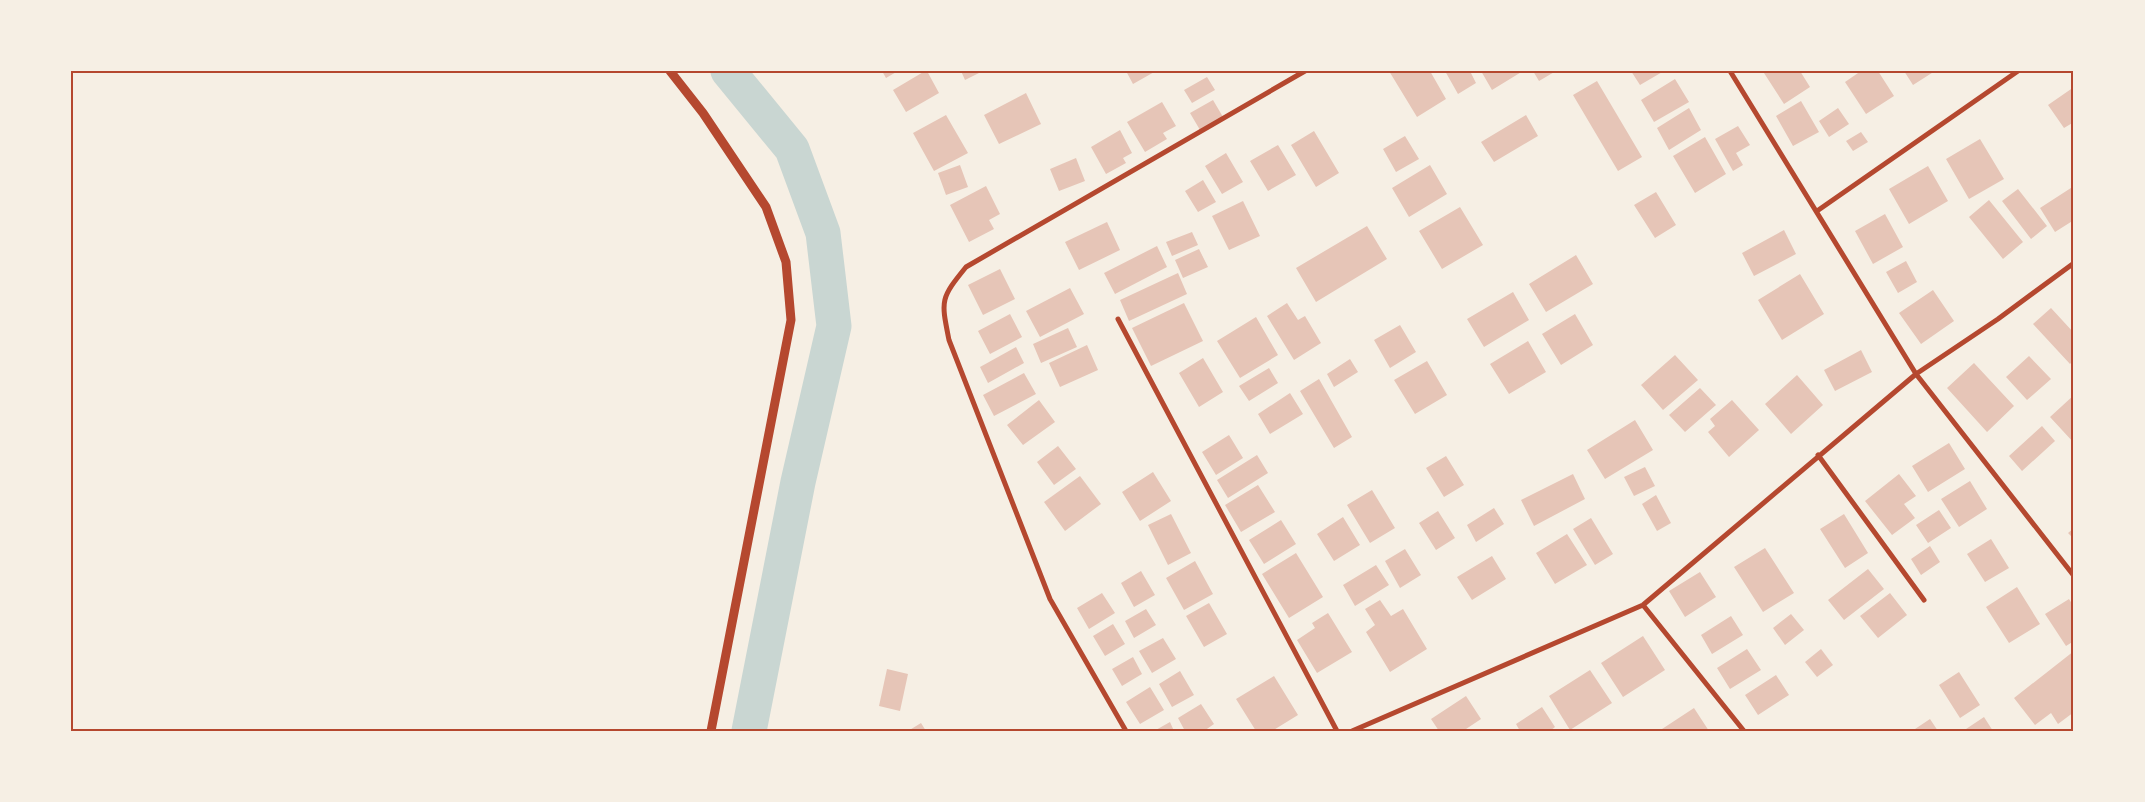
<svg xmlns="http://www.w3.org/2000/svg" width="2145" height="802" font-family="Lato,sans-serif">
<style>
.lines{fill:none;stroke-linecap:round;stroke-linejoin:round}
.canal{stroke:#c9d6d2;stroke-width:35}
.building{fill:#e6c5b7}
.minor{stroke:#b5482f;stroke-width:5}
.tertiary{stroke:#b5482f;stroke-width:9}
.neatline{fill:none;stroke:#b5482f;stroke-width:2}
</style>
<rect width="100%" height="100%" fill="#f6efe4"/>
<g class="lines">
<!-- canal -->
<path class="canal" d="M728 71 792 149 823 233 834 326 798 482 749 731"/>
</g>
<!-- building -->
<path class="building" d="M882 71H898L886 78Z
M925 71H927L939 93 906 112 893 90Z
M961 71H983L965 80Z
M1126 71H1156L1133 84Z
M1389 71H1430L1446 99 1417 117Z
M1445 71H1470L1476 83 1458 94Z
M1481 71H1523L1492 90Z
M1533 71H1556L1539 81Z
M1631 71H1664L1640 85Z
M1766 71H1800L1810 87 1784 104 1764 73Z
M1861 71H1878L1894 96 1866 114 1845 82Z
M1904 71H1935L1913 85Z
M1207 77 1215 90 1192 103 1184 90Z
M1675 79 1689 102 1654 122 1641 100Z
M1597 81 1642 157 1618 171 1573 95Z
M2074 87V122L2064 128 2048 105Z
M1026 93 1041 124 999 144 984 115Z
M1213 100 1223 117 1200 130 1190 113Z
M1801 101 1819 132 1793 146 1776 116Z
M1162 102 1176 126 1163 133 1167 139 1145 152 1127 122Z
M1689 108 1701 130 1669 150 1657 128Z
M1838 108 1849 124 1829 137 1819 121Z
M946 115 968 153 934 171 913 133Z
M1526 115 1538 136 1494 162 1481 142Z
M1738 126 1750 145 1736 153 1743 165 1733 171 1715 139Z
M1120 130 1132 153 1123 158 1126 163 1106 174 1091 147Z
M1314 131 1339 173 1316 187 1291 145Z
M1861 132 1868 142 1853 151 1846 141Z
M1405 136 1419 159 1396 172 1383 149Z
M1705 137 1726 174 1695 193 1673 156Z
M1980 139 2004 179 1969 199 1946 159Z
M1278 145 1296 175 1268 191 1250 161Z
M1226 153 1243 182 1222 194 1205 166Z
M1076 158 1085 181 1059 191 1050 169Z
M960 165 968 187 946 195 938 173Z
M1430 165 1447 194 1409 217 1392 188Z
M1928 166 1948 201 1909 224 1889 189Z
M1203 180 1216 202 1198 212 1185 191Z
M986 186 1000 214 989 220 994 229 969 242 950 205Z
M2074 186V220L2055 232 2040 208Z
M2018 189 2047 226 2031 239 2002 201Z
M1656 192 1676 225 1655 238 1634 205Z
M1989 200 2023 242 2003 259 1969 217Z
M1243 201 1260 236 1229 250 1212 216Z
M1460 207 1483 245 1442 269 1419 231Z
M1885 214 1903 247 1873 264 1855 231Z
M1107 222 1120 250 1079 270 1065 242Z
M1367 226 1387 259 1316 302 1296 268Z
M1784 230 1796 254 1754 276 1742 253Z
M1192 232 1198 245 1172 256 1166 242Z
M1157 246 1167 267 1115 294 1104 273Z
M1199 249 1208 267 1183 278 1175 260Z
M1576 255 1593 284 1546 312 1529 284Z
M1906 261 1917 282 1898 293 1886 272Z
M1000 269 1015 299 983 315 968 285Z
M1178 273 1187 294 1129 321 1120 300Z
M1800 274 1824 314 1782 340 1758 300Z
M1070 288 1084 314 1040 337 1026 311Z
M1933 290 1954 321 1921 344 1899 313Z
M1513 292 1529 320 1484 347 1467 319Z
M1184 303 1203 341 1151 366 1132 328Z
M1287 303 1298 320 1305 316 1321 343 1294 360 1267 316Z
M2051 308 2074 333V360L2070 364 2033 324Z
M1010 314 1022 337 990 354 978 331Z
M1575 314 1593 345 1561 365 1542 334Z
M1256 317 1278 355 1240 378 1217 341Z
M1400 325 1416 352 1390 368 1374 340Z
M1068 328 1077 347 1041 363 1033 344Z
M1528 341 1546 372 1509 394 1490 364Z
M1087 345 1098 370 1060 387 1049 363Z
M1016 347 1024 363 988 383 980 367Z
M1861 350 1872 372 1835 391 1824 370Z
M1675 355 1698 380 1663 410 1641 385Z
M2029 356 2051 379 2027 400 2006 377Z
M1203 358 1223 392 1199 407 1179 373Z
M1350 359 1358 372 1334 387 1327 374Z
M1427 361 1447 395 1415 414 1394 380Z
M1974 363 2014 406 1987 432 1947 388Z
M1269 368 1278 383 1249 401 1239 386Z
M1024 373 1036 394 994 416 983 395Z
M1797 375 1823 405 1791 434 1765 404Z
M1319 379 1352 437 1334 448 1300 391Z
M1700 388 1716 405 1685 432 1669 415Z
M1290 393 1303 414 1270 434 1258 414Z
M2074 395V443L2050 417Z
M1039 400 1055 422 1023 445 1007 425Z
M1732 400 1759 430 1729 457 1708 432 1715 426 1710 419Z
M1635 420 1653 450 1605 479 1587 450Z
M2042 426 2055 441 2022 471 2009 456Z
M1229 435 1243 458 1216 475 1202 452Z
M1949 443 1965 469 1928 492 1912 466Z
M1058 446 1076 469 1054 485 1037 462Z
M1257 455 1268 473 1228 498 1217 480Z
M1446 456 1464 485 1444 497 1426 468Z
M1645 467 1655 486 1634 496 1624 477Z
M1153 472 1171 501 1140 521 1122 492Z
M1573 474 1585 499 1534 526 1521 500Z
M1899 474 1916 496 1904 504 1915 518 1892 535 1865 501Z
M1080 476 1101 504 1065 531 1044 502Z
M1970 481 1987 509 1959 527 1941 499Z
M1258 485 1275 512 1241 532 1225 505Z
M1372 490 1395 528 1370 543 1347 505Z
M1656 495 1671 523 1657 531 1642 504Z
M1494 508 1504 524 1476 542 1467 525Z
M1939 510 1951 528 1928 543 1916 525Z
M1438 511 1455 538 1436 550 1419 523Z
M1171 514 1191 553 1168 565 1148 525Z
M1844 514 1868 553 1845 568 1820 529Z
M1343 517 1360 545 1334 561 1317 534Z
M1591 518 1613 554 1595 565 1573 529Z
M1281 520 1296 544 1264 564 1249 540Z
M2074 528V539L2068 533Z
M1567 534 1587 565 1555 584 1536 553Z
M1991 539 2009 568 1985 582 1967 554Z
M1930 546 1940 562 1921 575 1911 559Z
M1765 548 1794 593 1763 612 1734 567Z
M1405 549 1421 575 1400 588 1385 561Z
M1296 553 1323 597 1289 618 1262 574Z
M1492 556 1506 579 1472 600 1457 577Z
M1195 561 1213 594 1184 610 1166 578Z
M1376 565 1389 585 1355 606 1343 585Z
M1868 569 1884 589 1844 620 1828 600Z
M1141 571 1155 595 1134 607 1121 583Z
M1700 572 1716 597 1685 617 1669 591Z
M2017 587 2040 624 2009 643 1986 607Z
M1102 593 1115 613 1089 629 1077 608Z
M1890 593 1907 615 1878 638 1860 616Z
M2069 599 2074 607V641L2066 646 2045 614Z
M1380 600 1391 616 1403 609 1427 649 1390 672 1366 632 1375 625 1365 609Z
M1209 603 1227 634 1204 647 1186 616Z
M1146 609 1156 625 1134 638 1125 621Z
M1328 613 1352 652 1317 673 1297 640 1315 628 1312 623Z
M1791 614 1804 630 1785 645 1773 628Z
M1731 616 1743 635 1712 654 1701 635Z
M1113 624 1125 644 1105 656 1093 636Z
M1643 636 1665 670 1623 697 1601 663Z
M1163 638 1176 659 1152 673 1139 651Z
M1747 649 1761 670 1730 689 1717 668Z
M1821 649 1833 665 1817 677 1805 662Z
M2074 651V712L2058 724 2051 713 2035 725 2014 698Z
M1133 657 1142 674 1122 686 1112 669Z
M887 669 908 674 900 711 879 706Z
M1590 670 1612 703 1570 730 1549 696Z
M1180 671 1194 695 1172 707 1159 684Z
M1959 672 1980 705 1960 718 1939 685Z
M1776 675 1789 695 1758 715 1745 695Z
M1274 676 1298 715 1272 731H1256L1236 699Z
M1150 687 1164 710 1140 724 1126 702Z
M1466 696 1481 719 1463 731H1439L1431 719Z
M1201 704 1214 724 1204 731H1185L1178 718Z
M1542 707 1555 727 1550 731H1520L1516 724Z
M1694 708 1709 731H1659Z
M1984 717 1993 731H1963Z
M1930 719 1938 731H1912Z
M1170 722 1174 731H1154Z
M921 723 926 731H908Z"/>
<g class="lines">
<!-- minor -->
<path class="minor" d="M1730 71 1916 374 2074 576
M1817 211 2018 71
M1118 319 1337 731
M1818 455 1924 600
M1643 605 1744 731
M1126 731 1050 599 949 340C941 300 940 299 966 267L1305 71
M1352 731 1643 605 1916 374 1998 319 2074 263"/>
<!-- tertiary -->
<path class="tertiary" d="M670 71 703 113 766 207 786 262 791 320 711 731"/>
</g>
<!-- border -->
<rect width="2145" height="802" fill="none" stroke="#f6efe4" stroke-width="145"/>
<rect x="72" y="72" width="2000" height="658" class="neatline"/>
</svg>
